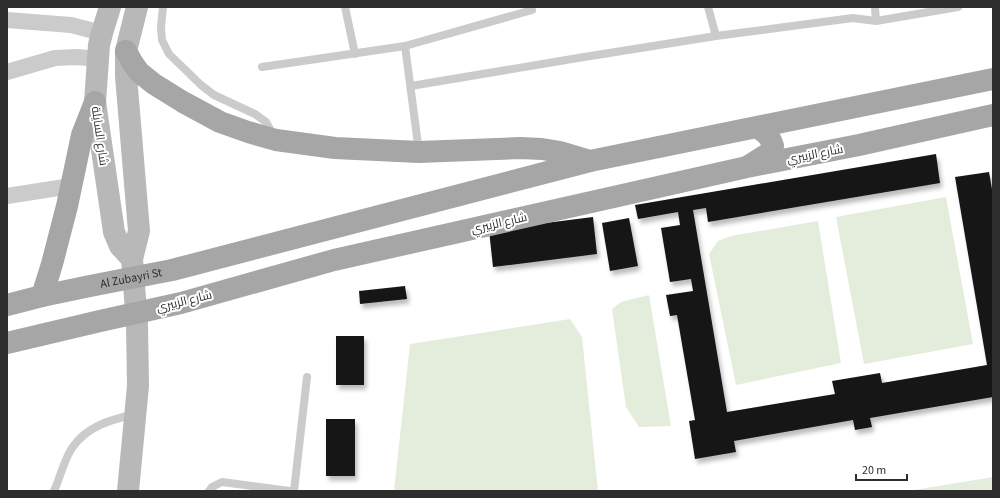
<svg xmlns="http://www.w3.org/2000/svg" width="1000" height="498" font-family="'Source Sans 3',Cairo,sans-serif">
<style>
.green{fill:#e4eddb}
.building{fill:#151515;filter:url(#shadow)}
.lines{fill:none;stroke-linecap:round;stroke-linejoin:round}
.service{stroke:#cbcbcb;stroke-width:8}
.minor{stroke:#cbcbcb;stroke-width:16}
.secondary{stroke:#b8b8b8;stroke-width:22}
.primary{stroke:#a6a6a6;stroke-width:22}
.labels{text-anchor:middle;stroke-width:4;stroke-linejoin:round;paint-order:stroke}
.street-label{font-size:12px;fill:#2e2e2e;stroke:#fff}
</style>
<defs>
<filter id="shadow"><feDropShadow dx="2.5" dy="4.5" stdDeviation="2" flood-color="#0004"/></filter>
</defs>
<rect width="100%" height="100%" fill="#fff"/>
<!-- green -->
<path class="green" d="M946 197 973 344 864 364 836 217Z
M818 221 841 363 736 385 709 254 718 241 731 236Z
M649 295 671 426 639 427 626 407 612 309 621 302Z
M570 319 582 337 598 491H394L410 344Z
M993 477V491H908Z"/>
<!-- building -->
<path class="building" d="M936 154 940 183 708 222 706 208 693 210 727 412 835 394 832 381 880 373 882 383 987 365 955 177 989 172 993 195V397L870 418 872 427 855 430 853 420 734 441 736 452 695 459 689 421 695 420 677 315 670 316 666 295 693 291 691 279 670 282 661 228 680 225 678 212 638 219 635 205Z
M593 217 597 254 493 267 489 230Z
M629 218 638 266 610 271 602 223Z
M405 286 407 299 360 304 359 291Z
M336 336H364V385H336Z
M326 419H355V476H326Z"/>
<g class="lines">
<!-- service -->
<path class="service" d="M163 7 161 27 162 40 169 54 201 85 214 95 255 114 266 122 273 135
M345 7 355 54
M708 7 716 36
M875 7 876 21
M405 46 419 152
M262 67 405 46 532 10 531 7
M411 86 584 57 716 36 853 18 876 21 958 7
M54 491C59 480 65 458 72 448 87 426 110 420 135 414
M209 491 212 487 222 482 290 491
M294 491 307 377"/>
<!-- minor -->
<path class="minor" d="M7 20 71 25 102 33
M7 72 55 58 77 57 98 59
M7 196 71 186"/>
<!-- secondary -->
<path class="secondary" d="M110 7 102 33 99 45 95 102 114 232 120 246 132 259
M128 491 138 386 137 324 132 259 139 231 126 76V51L137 7"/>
<!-- primary -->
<g class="primary">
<path d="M126 51 132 62 139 72 154 84 183 102 220 122 248 132 276 140 335 148 419 152 520 148 542 149 560 152 590 161"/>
<path d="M750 165 769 153 773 146C770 136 766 133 758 128"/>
<path d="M42 296 52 264 67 206 82 135 95 102"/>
<path id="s1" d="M7 305 42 296 90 286 172 270 590 161 993 79"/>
<path d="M7 343 100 321 181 303 334 260 747 167 859 145 993 115"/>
</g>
</g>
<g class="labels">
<!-- street labels -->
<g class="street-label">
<text transform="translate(100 136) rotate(82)" y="4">شارع السايلة</text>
<text transform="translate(815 154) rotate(-11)" y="4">شارع الزبيري</text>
<text transform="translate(499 223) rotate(-13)" y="4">شارع الزبيري</text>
<text dy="4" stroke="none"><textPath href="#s1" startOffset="127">Al Zubayri St</textPath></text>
<text transform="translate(184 301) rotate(-14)" y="4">شارع الزبيري</text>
</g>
</g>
<!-- border -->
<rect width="1000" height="498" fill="none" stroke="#2e2e2e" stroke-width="16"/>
<!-- scale -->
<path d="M856 474v6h51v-6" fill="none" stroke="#2e2e2e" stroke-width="2"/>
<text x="862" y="474" font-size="12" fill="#2e2e2e" stroke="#ffffff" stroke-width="3" paint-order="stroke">20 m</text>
</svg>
